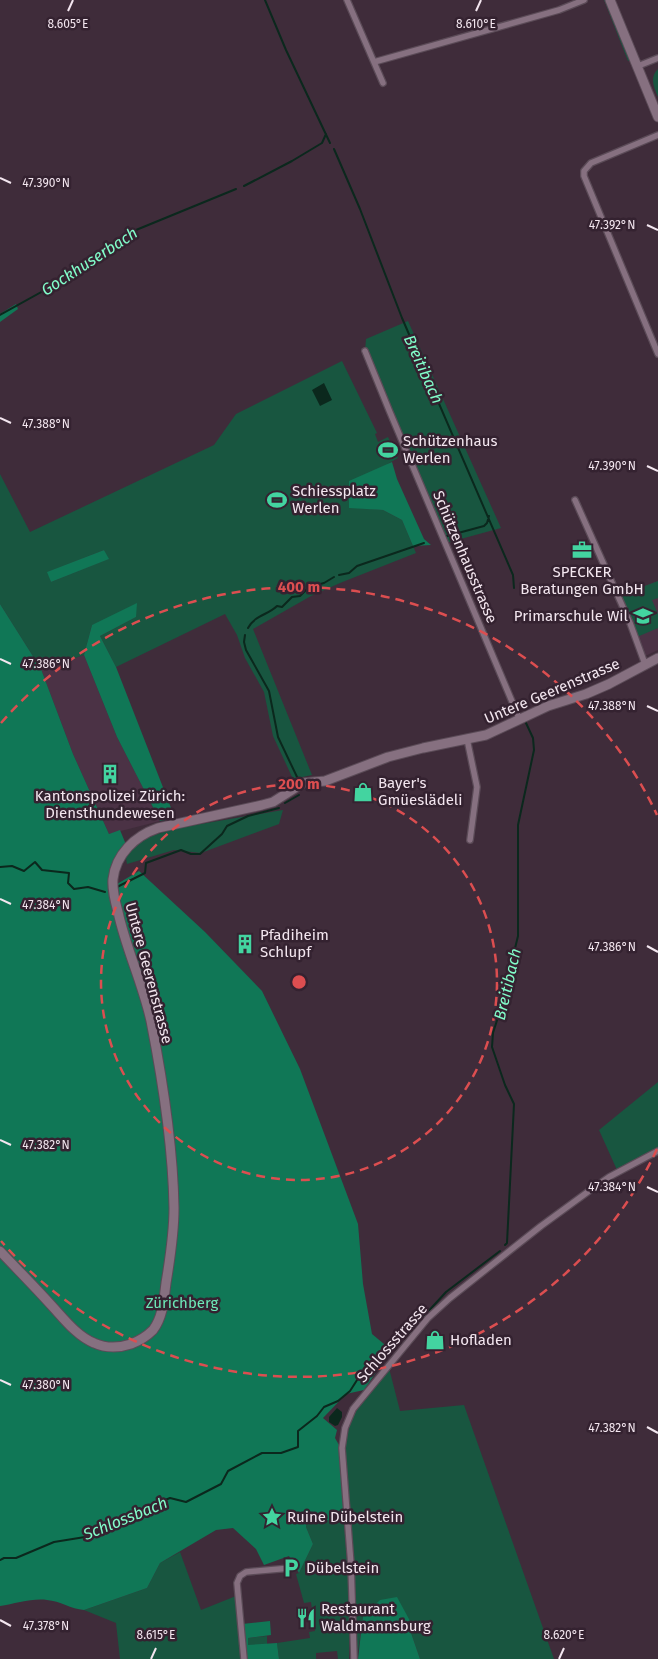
<svg xmlns="http://www.w3.org/2000/svg" width="658" height="1659" font-family="'Fira Sans',sans-serif">
<style>
.built{fill:#4b3245}
.green{fill:#185640;fill-rule:evenodd}
.forest{fill:#107756}
.water{fill:#0b281d}
.lines{fill:none;stroke-linecap:round;stroke-linejoin:round}
.stream{stroke:#0b281d;stroke-width:2}
.street-casing{stroke:#5b4b57;stroke-width:8}
.secondary-casing{stroke:#5b4b57;stroke-width:11}
.street{stroke:#867080;stroke-width:5.5}
.secondary{stroke:#867080;stroke-width:9}
.ticks{fill:none;stroke:#f3e6ef;stroke-width:2}
.ring{fill:none;stroke:#dc4e50;stroke-width:2.5;stroke-dasharray:9 6}
.labels{text-anchor:middle;stroke-width:5;stroke-linejoin:round;paint-order:stroke}
.poi-label{font-size:15px;fill:#f3e6ef;stroke:#342230;text-anchor:start}
.street-label{font-size:15px;fill:#f3e6ef;stroke:#342230}
.park-label{font-size:15px;fill:#6de9b8;stroke:#342230}
.water-label{font-size:16px;font-style:italic;fill:#82fdca;stroke:#342230}
.ticks-label{font-size:12px;text-anchor:middle;fill:#f3e6ef;stroke:#342230;stroke-width:5;stroke-linejoin:round;paint-order:stroke}
.centre{fill:#dc4e50;stroke:#342230;stroke-width:2.5}
.ring-label{font-size:15px;text-anchor:middle;font-weight:bold;fill:#dc4e50;stroke:#342230;stroke-width:5;stroke-linejoin:round;paint-order:stroke}
</style>
<rect width="100%" height="100%" fill="#3f2c3a"/>
<!-- built -->
<path class="built" d="M658 581V650L645 656 621 595Z
M84 655 117 737 160 821 109 834 73 754 41 669Z"/>
<!-- green -->
<path class="green" d="M604 0H606L630 60 628 61Z
M658 69V97C654 87 649 78 658 69Z
M408 321 501 528 446 543 365 351 366 339Z
M342 361 377 433 375 434 378 442 388 437 398 458 389 463 349 507 383 510 402 520 416 553 340 583 311 596 253 629 312 775 293 779 273 736 264 692 245 658 237 635 225 614 116 667 100 636 136 617 92 625 84 655 41 669 0 604V474L30 532 214 445 236 414ZM104 550 108 559 51 582 48 572Z
M658 581V598L652 600 658 614V628L637 637 621 595Z
M283 810 279 824 201 853 174 850 127 864 125 853 141 840 172 829Z
M658 1082V1147L617 1170 599 1130Z
M389 1368 400 1411 464 1405 554 1659H420L410 1630V1621L363 1616 357 1659 353 1559 345 1452C348 1412 365 1397 389 1368Z
M307 1518 344 1522 350 1602 349 1659H338L337 1651 316 1653V1659H279L277 1643 310 1638 309 1632 315 1631 311 1602 304 1603 296 1574 299 1573 313 1544 306 1527Z
M180 1552 201 1610 236 1596 244 1659H120L116 1623 84 1610 147 1588 160 1563Z
M267 1636V1644H270V1648L248 1645V1638Z"/>
<!-- forest -->
<path class="forest" d="M16 304 18 309 0 322V314Z
M392 462 397 479 424 539 431 545 413 546 402 520 383 510 349 508V481Z
M104 550 109 559 51 582 47 572Z
M137 603 136 617 100 636 116 667 175 818 160 821 117 737 84 655 92 625Z
M0 604 41 669 73 754 109 834 120 830 127 847 118 872 117 884 139 871 205 932 262 991 300 1069 358 1224 363 1284 372 1334 384 1344 390 1352 364 1390 346 1394 323 1418 337 1430 335 1438 339 1445 344 1522 307 1518 306 1527 313 1544 299 1573 289 1556 264 1565 256 1549 233 1528 216 1530 160 1563 147 1588 84 1610C71 1609 60 1601 47 1600 32 1598 15 1604 0 1606Z
M397 1597 410 1621V1630L420 1659H358L363 1616 380 1600Z
M270 1621 271 1635 248 1638V1645L277 1643 279 1659H244L242 1624Z"/>
<!-- water -->
<path class="water" d="M324 383 332 400 320 406 312 390Z
M337 1408 342 1412V1417L338 1425 335 1426 329 1422V1417Z"/>
<g class="lines">
<!-- stream -->
<path class="stream" d="M265 0 286 50 330 143
M334 149 360 209 402 318 513 575 514 588
M244 186 292 161 322 143 326 134
M80 269 136 230 236 189
M0 315 72 275
M447 536 484 526 487 523 489 516
M339 575 349 573 357 566 424 543
M248 628C255 615 268 615 277 606L282 607 292 597 300 596 309 587 324 583 334 577
M245 635 244 642 246 650 269 691 278 737 298 779
M285 803 299 795
M0 867 12 866 24 871 35 862 42 870 69 873 68 883 74 889 88 887 105 892
M115 888 145 873 146 863 181 850 191 854H200L222 834 227 826 248 816 279 808
M505 1245 507 1243 514 1104 505 1085 492 1047 493 1033 499 1014 518 936V825L534 750 533 738 526 723
M403 1339 446 1292 500 1251
M0 1560 4 1558H16L54 1542 85 1537 126 1516 170 1498 186 1502 221 1484 228 1471 262 1453H281L298 1447V1431L317 1416 324 1407 338 1401 350 1391 359 1377 366 1372 374 1369 396 1346"/>
<defs>
<path id="street" d="M347 0 383 83
M374 62 559 10 584 0
M638 66 658 58
M658 135 591 163 584 171V176L658 354
M365 351 389 410 519 718
M575 500 630 623 645 664
M467 739 477 787 470 840
M244 1659 237 1583 240 1576 246 1572 291 1568
M354 1659 351 1565 342 1448 345 1428 353 1409 428 1318 450 1298 541 1226 589 1191 609 1177 658 1151"/>
<path id="secondary" d="M610 0 658 117
M0 1251C17 1269 35 1287 52 1306 64 1319 77 1336 94 1343 105 1348 119 1348 131 1344 139 1341 147 1336 153 1330 163 1317 164 1299 166 1283 170 1259 174 1233 174 1208 173 1145 163 1082 151 1021 143 984 126 949 118 912 115 901 112 890 113 879 116 854 135 836 158 828L262 805 273 802 303 783 325 781 388 757 423 748 486 735 548 706 586 694 609 684 658 658"/>
</defs>
<!-- street casing -->
<use href="#street" class="street-casing"/>
<!-- secondary casing -->
<use href="#secondary" class="secondary-casing"/>
<!-- street -->
<use href="#street" class="street"/>
<!-- secondary -->
<use href="#secondary" class="secondary"/>
</g>
<!-- ticks -->
<path class="ticks" d="M68 11 73 0M476 11 481 0M0 178 11 183M647 225 658 230M0 418 11 423M647 466 658 471M0 659 11 664M647 706 658 711M0 899 11 904M647 946 658 952M0 1140 11 1145M647 1187 658 1192M0 1380 11 1385M647 1427 658 1433M0 1620 11 1626M151 1659 156 1648M559 1659 564 1648"/>
<!-- distance rings -->
<g class="ring">
<circle cx="299" cy="982" r="198"/>
<path d="M657 1149A395 395 0 0 1 1 1241M1 723A395 395 0 0 1 657 815"/>
</g>
<!-- icons -->
<defs>
<symbol id="stadium-bare" viewBox="-9 -9 18 18"><path d="M0-5a6.5 5 0 1 0 0 10a6.5 5 0 1 0 0-10ZM-3.5-1.8h7v3.6h-7Z" fill="#43d4a0" stroke="#342230" stroke-width="2.5" paint-order="stroke"/></symbol>
<symbol id="office-bare" viewBox="-9 -9 18 18"><path d="M-6-3h4V-5.5h4V-3h4V5H-6ZM-1-4.5V-3h2v-1.5ZM-6 0V1H6V0Z" fill="#43d4a0" stroke="#342230" stroke-width="2.5" paint-order="stroke"/></symbol>
<symbol id="school-bare" viewBox="-9 -9 18 18"><path d="M0-5L7-2L0 1L-7-2ZM-4 1L0 2.5L4 1V4Q0 6-4 4Z" fill="#43d4a0" stroke="#342230" stroke-width="2.5" paint-order="stroke"/></symbol>
<symbol id="building-bare" viewBox="-9 -9 18 18"><path d="M-4-6H4V6H1V3H-1V6H-4ZM-2.5-4.3h1.7v1.8h-1.7ZM.8-4.3h1.7v1.8H.8ZM-2.5-1h1.7V.8h-1.7ZM.8-1h1.7V.8H.8Z" fill="#43d4a0" stroke="#342230" stroke-width="2.5" paint-order="stroke"/></symbol>
<symbol id="shop-bare" viewBox="-9 -9 18 18"><path d="M-5-2.5h2.3a2.7 3.5 0 0 1 5.4 0H5L5.5 6h-11ZM-1.5-2.5h3a1.5 2.3 0 0 0-3 0Z" fill="#43d4a0" stroke="#342230" stroke-width="2.5" paint-order="stroke"/></symbol>
<symbol id="sight-bare" viewBox="-9 -9 18 18"><path d="M0-6L1.8-2.2L6-1.7L2.9 1.2L3.7 5.4L0 3.3L-3.7 5.4L-2.9 1.2L-6-1.7L-1.8-2.2Z" fill="#43d4a0" stroke="#342230" stroke-width="2.5" paint-order="stroke"/></symbol>
<symbol id="parking-bare" viewBox="-9 -9 18 18"><path d="M-3.5-5.5H1a3.5 3.5 0 0 1 0 7H-1V5.5H-3.5ZM-1-3.4V-.6H.8a1.4 1.4 0 0 0 0-2.8Z" fill="#43d4a0" stroke="#342230" stroke-width="2.5" paint-order="stroke"/></symbol>
<symbol id="restaurant-bare" viewBox="-9 -9 18 18"><path d="M-5-6h1v4h1v-4h1v4h1v-4h1v5L-1.5 .5V6h-2V.5L-5-1ZM5-6V6H3V1.5H1.5Q1.5-4 5-6Z" fill="#43d4a0" stroke="#342230" stroke-width="2.5" paint-order="stroke"/></symbol>
</defs>
<g fill-rule="evenodd">
<use href="#stadium-bare" x="374" y="436" width="28" height="28"/>
<use href="#stadium-bare" x="263" y="486" width="28" height="28"/>
<use href="#office-bare" x="568" y="536" width="28" height="28"/>
<use href="#school-bare" x="629" y="602" width="28" height="28"/>
<use href="#building-bare" x="96" y="760" width="28" height="28"/>
<use href="#shop-bare" x="349" y="778" width="28" height="28"/>
<use href="#building-bare" x="231" y="930" width="28" height="28"/>
<use href="#shop-bare" x="421" y="1326" width="28" height="28"/>
<use href="#sight-bare" x="258" y="1503" width="28" height="28"/>
<use href="#parking-bare" x="277" y="1554" width="28" height="28"/>
<use href="#restaurant-bare" x="292" y="1604" width="28" height="28"/>
</g>
<g class="labels">
<!-- poi labels -->
<g class="poi-label">
<text x="403" y="446">Schützenhaus<tspan x="403" dy="17">Werlen</tspan></text>
<text x="292" y="496">Schiessplatz<tspan x="292" dy="17">Werlen</tspan></text>
<text x="582" y="577" text-anchor="middle">SPECKER<tspan x="582" dy="17">Beratungen GmbH</tspan></text>
<text x="628" y="621" text-anchor="end">Primarschule Wil</text>
<text x="378" y="788">Bayer's<tspan x="378" dy="17">Gmüeslädeli</tspan></text>
<text x="110" y="801" text-anchor="middle">Kantonspolizei Zürich:<tspan x="110" dy="17">Diensthundewesen</tspan></text>
<text x="260" y="940">Pfadiheim<tspan x="260" dy="17">Schlupf</tspan></text>
<text x="450" y="1345">Hofladen</text>
<text x="287" y="1522">Ruine Dübelstein</text>
<text x="306" y="1573">Dübelstein</text>
<text x="321" y="1614">Restaurant<tspan x="321" dy="17">Waldmannsburg</tspan></text>
</g>
<!-- street labels -->
<g class="street-label">
<text transform="translate(465 557) rotate(67)" y="5">Schützenhausstrasse</text>
<text transform="translate(552 691) rotate(-23)" y="5">Untere Geerenstrasse</text>
<text transform="translate(149 973) rotate(75)" y="5">Untere Geerenstrasse</text>
<text transform="translate(392 1343) rotate(-49)" y="5">Schlossstrasse</text>
</g>
<!-- park labels -->
<g class="park-label">
<text x="182" y="1308">Zürichberg</text>
</g>
<!-- water labels -->
<g class="water-label">
<text transform="translate(89 261) rotate(-33)" y="6">Gockhuserbach</text>
<text transform="translate(424 369) rotate(66)" y="6">Breitibach</text>
<text transform="translate(507 984) rotate(-77)" y="6">Breitibach</text>
<text transform="translate(125 1518) rotate(-22)" y="6">Schlossbach</text>
</g>
</g>
<g class="ticks-label">
<text x="68" y="28">8.605°E</text>
<text x="476" y="28">8.610°E</text>
<text x="46" y="187">47.390°N</text>
<text x="612" y="229">47.392°N</text>
<text x="46" y="428">47.388°N</text>
<text x="612" y="470">47.390°N</text>
<text x="46" y="668">47.386°N</text>
<text x="612" y="710">47.388°N</text>
<text x="46" y="909">47.384°N</text>
<text x="612" y="951">47.386°N</text>
<text x="46" y="1149">47.382°N</text>
<text x="612" y="1191">47.384°N</text>
<text x="46" y="1389">47.380°N</text>
<text x="612" y="1432">47.382°N</text>
<text x="46" y="1630">47.378°N</text>
<text x="156" y="1639">8.615°E</text>
<text x="564" y="1639">8.620°E</text>
</g>
<circle cx="299" cy="982" r="8" class="centre"/>
<g class="ring-label">
<text x="299" y="592">400 m</text>
<text x="299" y="789">200 m</text>
</g>
</svg>
